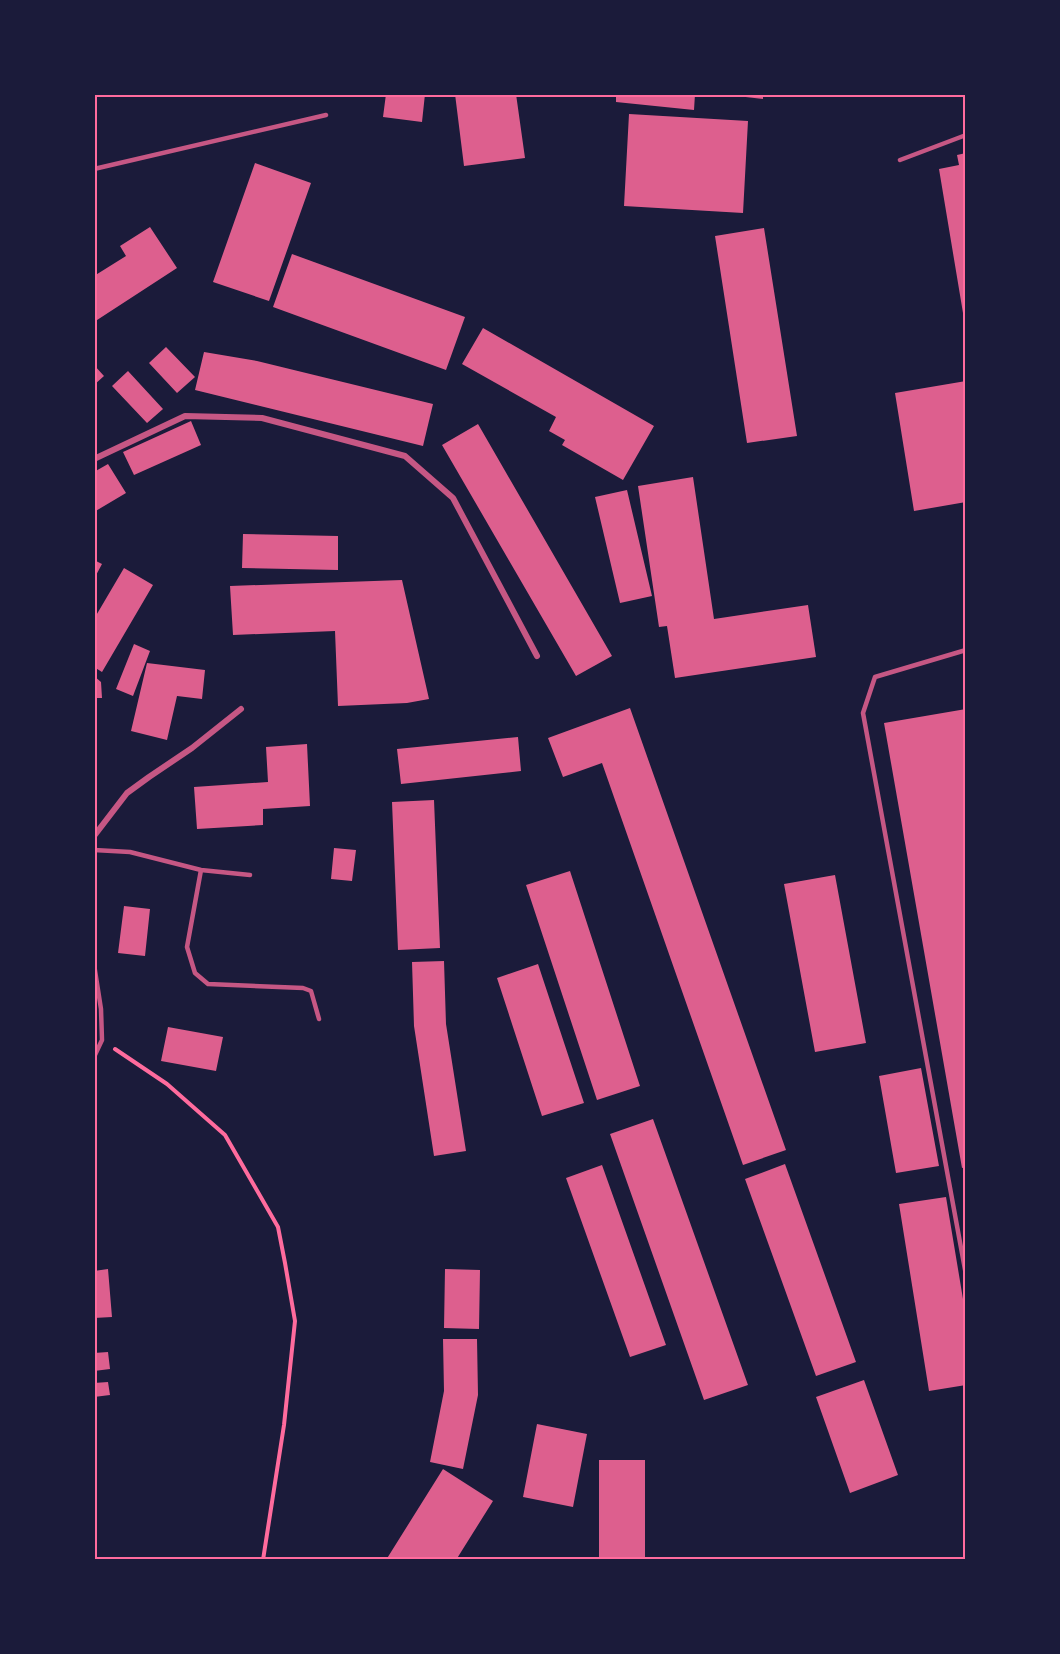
<svg xmlns="http://www.w3.org/2000/svg" width="1060" height="1654" font-family="Lato,sans-serif">
<style>
.building{fill:#dd5f8e}
.lines{fill:none;stroke-linecap:round;stroke-linejoin:round}
.path{stroke:#ff6b9d;stroke-width:4}
.service{stroke:#c65784;stroke-width:4.5}
.minor{stroke:#c65784;stroke-width:6}
.neatline{fill:none;stroke:#ff6b9d;stroke-width:2}
</style>
<rect width="100%" height="100%" fill="#1b1b3a"/>
<!-- building -->
<path class="building" d="M386 94H425L422 122 383 117Z
M455 94H516L525 158 464 166Z
M616 94H695L694 110 616 102Z
M737 94H763V99L737 96Z
M629 114 748 121 743 213 624 206Z
M966 153V319H964L939 169 959 165 957 155Z
M255 163 311 183 269 301 213 282Z
M150 227 177 268 94 322V276L126 256 120 246Z
M764 228 797 436 747 443 715 236Z
M292 254 465 317 446 370 273 307Z
M483 328 654 426 623 480 562 445 565 440 549 431 556 417 462 364Z
M166 347 195 377 177 393 149 363Z
M204 352 257 361 433 404 423 446 195 390Z
M94 365 104 376 94 385Z
M128 371 163 409 147 423 112 386Z
M966 381V502L914 511 895 393Z
M191 421 201 445 134 475 123 452Z
M478 424 612 656 576 676 442 445Z
M108 464 126 493 94 512V472Z
M693 477 714 619 808 605 816 657 675 678 667 626 659 627 638 486Z
M627 490 652 596 620 603 595 497Z
M243 534 338 536V570L242 568Z
M94 560 102 564 94 579Z
M124 568 153 585 102 672 94 667V619Z
M402 580 429 699 407 703 338 706 335 631 233 635 230 586Z
M134 644 150 651 133 696 116 689Z
M147 663 205 670 202 699 177 696 167 740 131 731Z
M94 676 101 682 102 698H97V762H94Z
M630 708 786 1150 743 1165 602 763 563 777 548 738Z
M966 709V1167L962 1168 884 723Z
M518 737 521 771 401 784 397 749Z
M307 744 310 806 263 809V825L197 829 194 787 268 782 266 747Z
M434 800 440 948 398 950 392 802Z
M334 848 356 850 352 881 331 879Z
M570 871 640 1086 597 1100 526 885Z
M835 875 866 1043 815 1052 784 884Z
M124 906 150 909 145 956 118 953Z
M444 961 446 1024 466 1151 434 1156 414 1026 412 962Z
M538 964 584 1103 542 1116 497 978Z
M168 1027 223 1037 216 1071 161 1061Z
M921 1068 939 1166 896 1173 879 1076Z
M653 1119 748 1385 704 1400 610 1134Z
M785 1164 856 1362 816 1376 745 1179Z
M602 1165 666 1345 630 1357 566 1178Z
M946 1197 966 1317V1385L929 1391 899 1204Z
M108 1269 112 1317 94 1318V1271Z
M445 1269 480 1270 479 1329 444 1328Z
M443 1339H477L478 1395 463 1469 430 1462 444 1391Z
M108 1352 110 1369 94 1371V1353Z
M864 1380 898 1475 850 1493 816 1397Z
M108 1382 110 1395 94 1397V1383Z
M537 1424 587 1434 573 1507 523 1497Z
M599 1460H645V1560H599Z
M443 1469 493 1501 456 1560H386Z"/>
<g class="lines">
<!-- path -->
<path class="path" d="M115 1049 167 1084 225 1135 278 1227 285 1263 295 1321 284 1425 263 1560"/>
<!-- service -->
<path class="service" d="M900 160 966 135
M94 169 326 115
M966 650 875 677 863 713 966 1275
M94 850 130 852 201 870 250 875
M201 870 187 947 195 973 208 984 303 988 311 991 319 1019
M94 964 101 1009 102 1040 94 1057"/>
<!-- minor -->
<path class="minor" d="M94 459 185 416 262 418 405 456 453 498 537 656
M94 836 127 793 149 777 192 748 241 709"/>
</g>
<!-- border -->
<rect width="1060" height="1654" fill="none" stroke="#1b1b3a" stroke-width="192"/>
<rect x="96" y="96" width="868" height="1462" class="neatline"/>
</svg>
